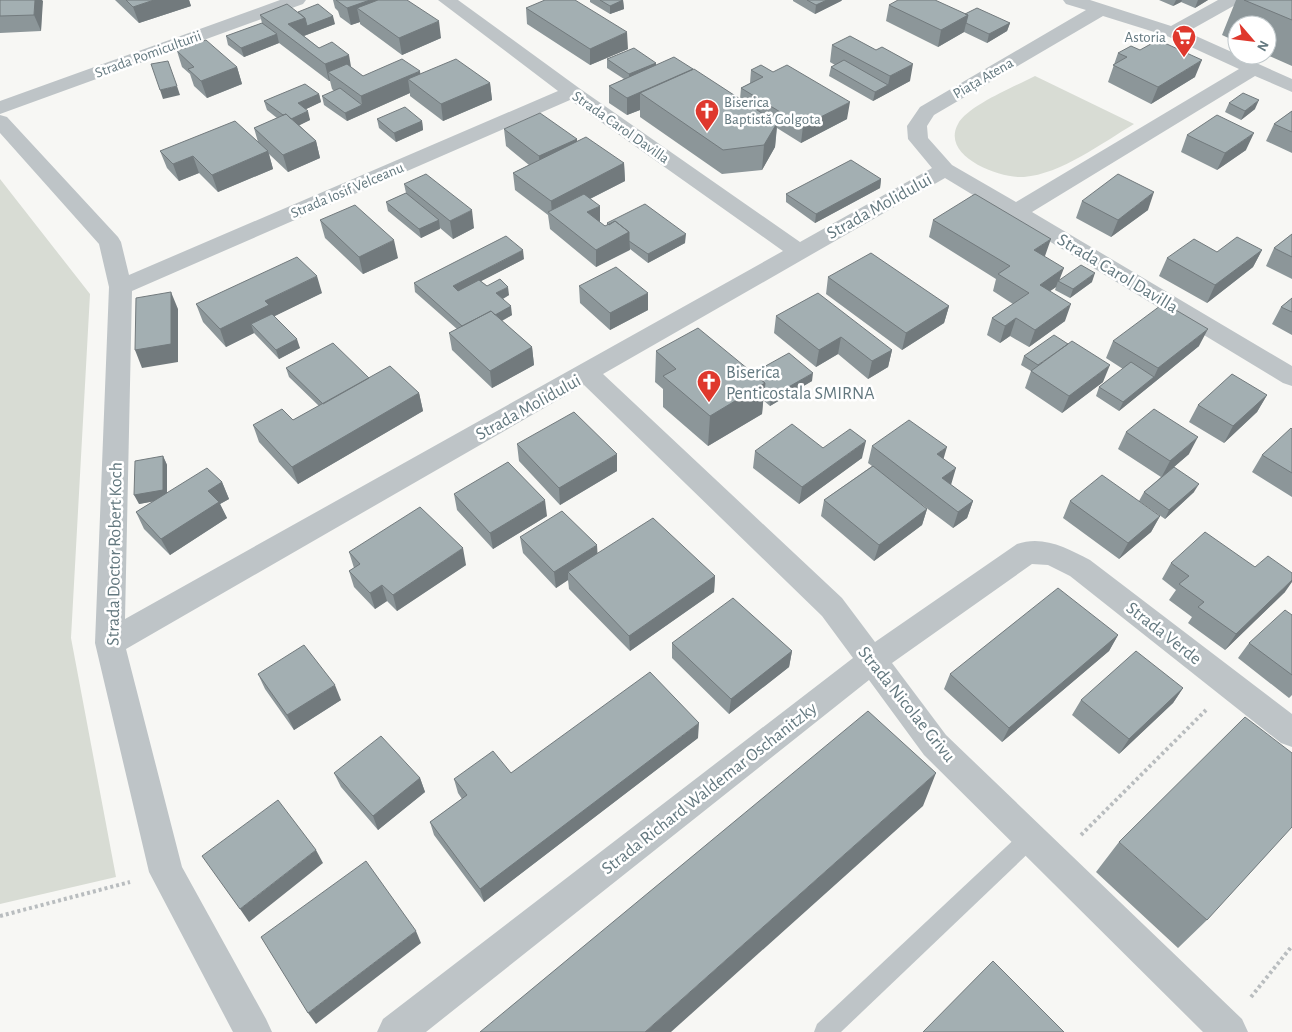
<svg xmlns="http://www.w3.org/2000/svg" width="1292" height="1032" font-family="'Alegreya Sans',sans-serif">
<style>
.green{fill:#d8dcd4}
.lines{fill:none;stroke-linecap:round;stroke-linejoin:round}
.path{stroke:#b9bdbf;stroke-width:4;stroke-dasharray:3 3;stroke-linecap:butt}
.service{fill:#bec4c7;fill-rule:evenodd}
.minor{fill:#bec4c7;fill-rule:evenodd}
.wall{fill:#8c9699}
.shaded-wall{fill:#727a7d}
.building{fill:#a3afb2;stroke:#727a7d}
.labels{text-anchor:middle;stroke-width:5;stroke-linejoin:round;paint-order:stroke}
.far-poi-label{font-size:15px;fill:#63787f;stroke:#fff;text-anchor:end}
.far-street-label{font-size:15px;fill:#63787f;stroke:#fff}
.street-label{font-size:18px;fill:#63787f;stroke:#fff}
.poi-label{font-size:18px;fill:#63787f;stroke:#fff;text-anchor:start}
</style>
<rect width="100%" height="100%" fill="#f7f7f4"/>
<!-- green -->
<path class="green" d="M1035 76 1134 124C1102 143 1061 174 1024 177 1000 179 940 156 958 124 967 106 1016 86 1035 76Z
M0 179 90 294 71 638 116 877 0 904Z"/>
<g class="lines">
<!-- path -->
<path class="path" d="M1081 835 1206 710
M0 916 130 882
M1251 997 1292 946"/>
<!-- service -->
<path class="service" d="M1030 829 1037 831 1040 838 1037 845 841 1032H814L817 1024 1023 831Z"/>
<!-- minor -->
<path class="minor" d="M280 0H306L303 4 0 114V101Z
M438 0H458L579 88 800 242 932 168 908 139 907 126 920 107 1086 10 1066 4 1063 0H1090L1171 26 1218 0H1240L1237 4 1187 32 1292 79V92L1255 76 1032 212 1292 366V386L1283 383 945 178 603 374 842 598 875 642 1017 544C1043 535 1067 548 1090 560L1292 714V747L1281 743 1070 576 1048 565 1032 564 892 663 946 735 1242 1019 1248 1032H1203L924 755 869 680 426 1032H377L383 1019 853 658 822 616 584 385 126 649 182 867 266 1019 272 1032H233L149 872 95 643 109 287 99 244 0 133V115L7 117 118 237 121 242 129 275 558 91ZM1103 16 1167 36 1239 69 1016 202 952 165 928 138 927 126 934 115ZM570 100 783 251 125 619 132 291Z"/>
</g>
<!-- wall -->
<path class="wall" d="M0 0H42L41 31 0 33Z
M115 0H189L191 6 139 23Z
M333 0H407L441 38 402 55 360 24V22L351 25 340 17 338 11 335 8Z
M590 0H623L624 9 610 14 590 2Z
M793 0H842L841 1 815 14 793 1Z
M1159 0H1208L1195 8 1181 2 1173 6Z
M1236 0H1292V66L1267 55V25H1237V42L1222 35Z
M889 5 965 14 1010 23 1007 31 987 43 964 32 938 47 886 21Z
M526 8 628 49 590 65 527 24Z
M298 12 335 24 304 36 319 48 351 67 363 76 420 74 490 83 492 100 443 121 410 96V93L347 121 324 105 322 96 334 91 332 89 330 81H329L279 43 244 57 228 45 226 36 262 23 260 15Z
M832 45 910 81 873 101 829 76 831 67 835 65 830 62Z
M177 51 237 67 242 84 207 98 194 86 190 74 182 67Z
M1118 53 1195 77 1151 104 1108 82Z
M607 59 656 63V65L693 69V70L740 99 741 88 750 83 751 70 847 119 801 143 777 128 775 147 762 170 722 174 640 117V110L627 115 609 103V86L624 79 607 68Z
M319 94 321 102 306 109 310 120 299 125 316 141 320 158 288 172 269 154 273 169 218 192 199 173 179 181 167 168 160 151 258 142 254 128 277 118 267 110 264 101Z
M1229 103 1255 109 1241 120 1225 112Z
M1292 111V153L1266 141 1274 124Z
M377 119 422 121 423 130 396 142 379 128Z
M504 129 577 139V142L624 163 625 181 590 199 600 223 605 226H607V223L685 243 648 263 630 249 596 267 550 229 548 215 515 190 513 173 529 165 506 146Z
M1187 135 1246 150 1217 170 1181 152Z
M881 179 880 188 815 223 786 202V194Z
M404 184 474 228 453 239 440 228 421 238 388 211 386 202 406 193Z
M1082 201 1148 210 1111 237 1076 218Z
M320 220 398 258 363 274 325 238Z
M933 220 1045 256 1044 257 1060 280 1092 282 1070 298 1055 290 1056 287 1050 291 1065 321 1029 347 1010 336 1000 343 987 335 992 318 1013 304 993 291 996 279 929 237Z
M1292 234V279L1266 266 1274 248Z
M1262 250 1253 267 1207 303 1159 276 1167 258 1217 252Z
M524 259 481 281 487 286 509 295 503 299 512 315 502 321 532 347 534 365 492 388 452 350 449 333 457 329 415 292 414 283Z
M828 277 949 306 944 323 902 350 826 294Z
M579 286 648 310 610 330 580 303Z
M322 293 274 316 300 348 279 359 254 333 226 347 203 322 196 304Z
M1292 298V335L1272 324 1281 307Z
M776 316 892 350 888 367 868 379 838 354 816 367 774 333Z
M1113 341 1199 346 1119 411 1096 396 1099 387 1123 369 1106 358Z
M656 351 753 373 812 381 770 406 763 400 762 414 708 446 663 407V389L655 382Z
M1024 356 1103 382 1062 413 1025 388 1031 371 1021 365Z
M286 368 369 378 419 393 423 411 298 484 259 442 253 425 293 420 319 406 289 377Z
M1267 395 1257 412 1224 443 1189 422 1198 405Z
M1292 429V497L1252 472 1262 455Z
M1126 432 1189 454 1174 467 1194 492 1165 519 1139 501 1144 492 1161 477 1118 449Z
M517 444 617 471 560 505 519 461Z
M872 446 943 458 951 485 973 501 967 518 953 528 912 497 927 509 922 525 874 561 821 516 824 500 872 466 868 463Z
M755 451 862 458 799 504 753 468Z
M163 456 167 465V493L222 482 229 499 220 504 227 518 170 555 144 529 136 512 154 501 139 504Z
M454 494 547 516 493 549 457 510Z
M1070 501 1160 516 1151 532 1119 559 1063 518Z
M520 537 597 553 715 576 714 592 630 651 569 589 568 580 556 588 523 553Z
M349 552 466 565 397 611 387 601 375 609 354 587 349 571 354 568Z
M1171 563 1255 567 1285 592 1225 650 1188 623 1192 617 1169 600 1176 590 1162 579Z
M1292 615V695L1289 698 1238 658 1249 643Z
M1118 635 1109 651 1002 742 944 689 950 674Z
M672 643 792 651 789 667 729 714 672 658Z
M258 674 341 700 294 730 265 689Z
M1183 688 1173 703 1119 754 1072 715 1081 700Z
M698 738 484 902 434 835 430 822 462 799 458 793 454 779 511 773Z
M334 773 420 778 425 792 378 830 341 787Z
M1119 842 1207 920 1178 948 1096 872Z"/>
<!-- shaded-wall -->
<path class="shaded-wall" d="M35 0H42L43 1 41 31 34 15Z
M154 0H189L191 6 139 23 133 7Z
M370 0H388L357 8 360 22 351 25 347 8Z
M623 0 624 9 610 14V6Z
M827 0H842L841 1 815 14 816 5Z
M1176 0H1182L1181 2 1173 6Z
M1198 0H1208L1195 8Z
M968 15 964 32 938 47 941 30Z
M333 16 335 24 293 40 288 24 305 18Z
M439 21 441 38 402 55 399 38Z
M1010 23 1007 31 987 43 989 34Z
M627 32 628 49 590 65V49Z
M277 34 279 43 244 57 241 48Z
M349 55 352 72H328L330 81H329L325 64Z
M1202 60 1195 77 1151 104 1158 87Z
M656 63V71L629 83V74Z
M913 64 910 81 873 101 875 92 888 85 890 76Z
M237 67 242 84 207 98 201 81Z
M693 69 692 86 640 93V110L627 115V98Z
M420 71 422 88 408 79 410 93 347 121 345 113 362 105 361 96Z
M490 83 492 100 443 121 441 104Z
M177 86 180 95 163 99 160 90Z
M319 94 321 102 300 112 298 103Z
M1259 100 1255 109 1241 120 1245 111Z
M850 102 847 119 801 143 803 126Z
M308 111 310 120 292 129 289 120Z
M422 121 423 130 396 142 394 133Z
M777 123 775 147 762 170 764 145Z
M1254 133 1246 150 1217 170 1225 153Z
M577 139 578 156 540 173 539 156Z
M316 141 320 158 288 172 283 155Z
M268 151 273 169 218 192 212 175Z
M193 156 199 173 179 181 173 164Z
M624 163 625 181 554 217 552 215 551 201Z
M881 179 880 188 815 223 816 214Z
M1154 192 1148 210 1111 237 1118 220Z
M600 206V223L587 212Z
M472 210 474 228 453 239 450 221Z
M439 220 440 229 421 238 419 229Z
M629 232 630 250 596 267V250Z
M686 234 685 243 648 263V254Z
M1051 239 1045 256 1028 268 1034 250Z
M394 240 398 258 363 274 359 257Z
M523 250 524 259 454 295 453 286Z
M1262 250 1253 267 1207 303 1215 285Z
M1064 268 1059 281H1058L1056 287 1034 302 1040 285Z
M1095 273 1092 282 1070 298 1073 289Z
M317 276 322 293 273 317 251 324 254 333 226 347 220 329 265 301Z
M508 287 509 295 497 302 496 293Z
M171 292 178 309V362L142 368 135 350Z
M648 293V310L610 330V313Z
M1071 304 1065 321 1029 347 1035 330Z
M511 306 512 315 469 339 467 330Z
M949 306 944 323 902 350 906 333Z
M1016 318 1010 336 1000 343 1005 326Z
M1208 329 1199 346 1119 411 1123 402 1154 377 1158 368Z
M841 337 838 354 816 367 819 350Z
M297 339 300 348 279 359 276 350Z
M532 347 534 365 492 388 490 371Z
M892 350 888 367 868 379 872 361Z
M1110 365 1103 382 1062 413 1069 396Z
M813 373 812 381 770 406 771 397Z
M765 383 762 414 708 446 710 416Z
M419 393 423 411 298 484 292 467Z
M1267 395 1257 412 1224 443 1233 426Z
M1198 437 1189 454 1161 478 1170 461Z
M866 441 862 458 799 504 802 487Z
M947 447 942 464 937 454Z
M617 454V471L560 505 559 488Z
M163 456 167 465V499L139 504 134 495Z
M956 468 951 485 942 478Z
M222 482 229 499 220 504 227 518 170 555 161 539 208 491Z
M1199 484 1194 492 1165 519 1169 510Z
M545 500 547 516 493 549 490 533Z
M973 501 967 518 953 528 958 512Z
M927 509 922 525 874 561 879 545Z
M1160 516 1151 532 1119 559 1128 543Z
M597 545 598 561 568 572V580L556 588 554 572Z
M463 548 466 565 397 611 393 595Z
M715 576 714 592 630 651 629 636Z
M1292 580V582L1285 592 1225 650 1236 634Z
M382 585 387 601 375 609 370 593Z
M1118 635 1109 651 1002 742 1009 728Z
M792 651 789 667 729 714 731 699Z
M335 685 341 700 294 730 287 715Z
M1183 688 1173 703 1119 754 1129 739Z
M699 723 698 738 484 902 480 889Z
M936 773 923 806 671 1032H645Z
M420 778 425 792 378 830 373 816Z
M316 850 323 863 249 922 240 909Z
M416 931 421 943 316 1024 308 1013Z"/>
<!-- building -->
<path class="building" d="M0 0H35L34 15 0 16Z
M126 0H154L133 7Z
M336 0H370L347 8Z
M378 0H407L439 21 399 38 357 8Z
M545 0H575L627 32 590 49 526 8Z
M600 0H623L610 6Z
M807 0H827L816 5Z
M898 0H935L968 15 941 30 889 5Z
M1244 0H1292V20Z
M287 4 305 18 288 24 319 48 332 42 349 55 325 64 260 15Z
M318 4 333 16 307 26 305 18 298 12Z
M977 8 1010 23 989 34 966 23 968 15 965 14Z
M262 23 277 34 241 48 226 36Z
M850 36 876 50 882 47 913 64 890 76 832 45Z
M206 40 237 67 201 81 188 69 194 67 177 51Z
M1158 40 1202 60 1158 87 1113 65 1127 57 1118 53 1131 46 1140 50Z
M634 48 656 63 629 74 607 59Z
M674 57 693 69 627 98 609 86Z
M402 59 420 71 361 96 328 72 347 64 363 76Z
M456 59 490 83 441 104 408 79Z
M844 60 888 85 875 92 831 67Z
M168 61 177 86 160 90 151 64Z
M761 65 773 72 787 65 850 102 803 126 741 88 763 77 751 70Z
M694 69 777 123 764 145 723 150 640 93Z
M305 84 319 94 298 103 308 111 291 119 286 114 283 115 264 101Z
M340 88 362 105 345 113 322 96Z
M1243 93 1259 100 1245 111 1229 103Z
M405 107 422 121 394 133 377 119Z
M1292 111V132L1274 124Z
M540 113 577 139 539 156 504 129Z
M286 114 316 141 283 155 254 128Z
M1217 115 1254 133 1225 153 1187 135Z
M235 121 268 151 212 175 193 156 173 164 160 151Z
M586 137 624 163 551 201 513 173Z
M851 160 881 179 816 214 786 194Z
M426 174 472 210 450 221 404 184Z
M1118 174 1154 192 1118 220 1082 201Z
M406 193 439 220 419 229 386 202Z
M584 194 600 206 587 212 605 226 615 221 629 232 596 250 548 212Z
M975 194 1051 239 1034 250 1064 268 1040 285 1071 304 1035 330 1016 318 1005 326 992 318 1029 293 998 274 1010 266 933 220Z
M645 204 686 234 648 254 629 241V232L615 221 609 225 607 223Z
M355 205 394 240 359 257 320 220Z
M1292 234V257L1274 248Z
M506 236 523 250 453 286 458 291 479 280 487 286 500 279 508 287 496 293 511 306 495 315 491 311 462 326 414 283Z
M1237 237 1262 250 1215 285 1167 258 1194 239 1217 252Z
M871 253 949 306 906 333 828 277Z
M297 257 317 276 265 301 269 305 220 329 196 304Z
M1081 265 1095 273 1073 289 1058 281Z
M616 267 648 293 610 313 579 286Z
M171 292V344L135 350 136 298Z
M818 293 892 350 872 361 841 337 819 350 776 316Z
M1292 298V312L1281 307Z
M1164 303 1208 329 1158 368 1113 341Z
M491 311 532 347 490 371 449 333Z
M272 314 297 339 276 350 251 324Z
M698 328 765 383 710 416 663 376 676 369 656 351Z
M1054 335 1068 344 1038 365 1024 356Z
M1072 341 1110 365 1069 396 1031 371Z
M333 343 369 378 323 404 286 368Z
M789 353 813 373 771 397 764 392 765 383 753 373Z
M1131 362 1154 377 1123 402 1099 387Z
M390 366 419 393 292 467 253 425 282 409 293 420Z
M1232 374 1267 395 1233 426 1198 405Z
M1154 409 1198 437 1170 461 1126 432Z
M574 412 617 454 559 488 517 444Z
M909 420 947 447 937 454 956 468 942 478 973 501 958 512 872 446Z
M792 424 823 448 850 429 866 441 802 487 755 451Z
M1291 428 1292 429V473L1262 455Z
M163 456V490L134 495 135 461Z
M508 462 545 500 490 533 454 494Z
M873 466 927 509 879 545 824 500Z
M1174 467 1199 484 1169 510 1144 492Z
M207 468 222 482 208 491 219 502 161 539 136 512Z
M1102 475 1160 516 1128 543 1070 501Z
M420 507 463 548 393 595 382 585 370 593 349 571 360 564 349 552Z
M562 511 597 545 554 572 520 537Z
M653 518 715 576 629 636 568 572Z
M1205 532 1255 567 1268 556 1292 573V580L1236 634 1198 607 1204 602 1179 584 1189 576 1171 563Z
M1058 588 1118 635 1009 728 950 674Z
M733 598 792 651 731 699 672 643Z
M1285 610 1292 615V675L1249 643Z
M304 645 335 685 287 715 258 674Z
M1136 651 1183 688 1129 739 1081 700Z
M650 672 699 723 480 889 430 822 467 795 454 779 493 751 511 773Z
M868 711 936 773 645 1032H480Z
M1245 717 1292 753V827L1207 920 1119 842Z
M381 736 420 778 373 816 334 773Z
M278 800 316 850 240 909 202 856Z
M366 861 416 931 308 1013 261 937Z
M993 961 1064 1032H923Z"/>
<!-- icons -->
<defs>
<symbol id="supermarket-pin" viewBox="-11 -11 22 30"><path d="M0 17L-7.5 6A9.5 9.5 0 1 1 7.5 6Z" fill="#df382d" stroke="#fff"/><path d="M-6-5.5h2.5l.6 2H6L4.5 2H-2.5L-4.4-4H-6ZM-1.5 3.2a1.3 1.3 0 1 0 .1 0ZM3 3.2a1.3 1.3 0 1 0 .1 0Z" fill="#fff"/></symbol>
<symbol id="church-pin" viewBox="-11 -11 22 30"><path d="M0 17L-7.5 6A9.5 9.5 0 1 1 7.5 6Z" fill="#df382d" stroke="#fff"/><path d="M-1.2-6h2.4v3.5h3.3v2.4h-3.3V6h-2.4V-.1h-3.3v-2.4h3.3Z" fill="#fff"/></symbol>
</defs>
<g fill-rule="evenodd">
<use href="#supermarket-pin" x="1170" y="23" width="28" height="38"/>
<use href="#church-pin" x="693" y="97" width="28" height="38"/>
<use href="#church-pin" x="695" y="368" width="28" height="38"/>
</g>
<g class="labels">
<!-- far-poi labels -->
<g class="far-poi-label">
<text x="1166" y="42">Astoria</text>
<text x="724" y="107" text-anchor="start">Biserica<tspan x="724" dy="17">Baptistă Golgota</tspan></text>
</g>
<!-- far-street labels -->
<g class="far-street-label">
<text transform="translate(148 54) rotate(-20)" y="5">Strada Pomiculturii</text>
<text transform="translate(983 78) rotate(-30)" y="5">Piața Atena</text>
<text transform="translate(621 127) rotate(35)" y="5">Strada Carol Davilla</text>
<text transform="translate(347 190) rotate(-23)" y="5">Strada Iosif Velceanu</text>
</g>
<!-- street labels -->
<g class="street-label">
<text transform="translate(879 206) rotate(-29)" y="6">Strada Molidului</text>
<text transform="translate(1118 273) rotate(31)" y="6">Strada Carol Davilla</text>
<text transform="translate(528 407) rotate(-29)" y="6">Strada Molidului</text>
<text transform="translate(114 554) rotate(-89)" y="6">Strada Doctor Robert Koch</text>
<text transform="translate(1164 633) rotate(38)" y="6">Strada Verde</text>
<text transform="translate(907 704) rotate(51)" y="6">Strada Nicolae Grivu</text>
<text transform="translate(709 788) rotate(-38)" y="6">Strada Richard Waldemar Oschanitzky</text>
</g>
<!-- poi labels -->
<g class="poi-label">
<text x="726" y="378">Biserica<tspan x="726" dy="21">Penticostala SMIRNA</tspan></text>
</g>
</g>
<!-- north arrow -->
<g transform="translate(1252 40) rotate(118)"><circle r="24" fill="#ffffff" stroke="#c1c9cc"/>
<path d="M0-4L9 19L0 12L-9 19Z" fill="#df382d"/>
<text y="-8" font-size="14" font-weight="bold" text-anchor="middle" fill="#63787f">N</text>
</g>
</svg>
